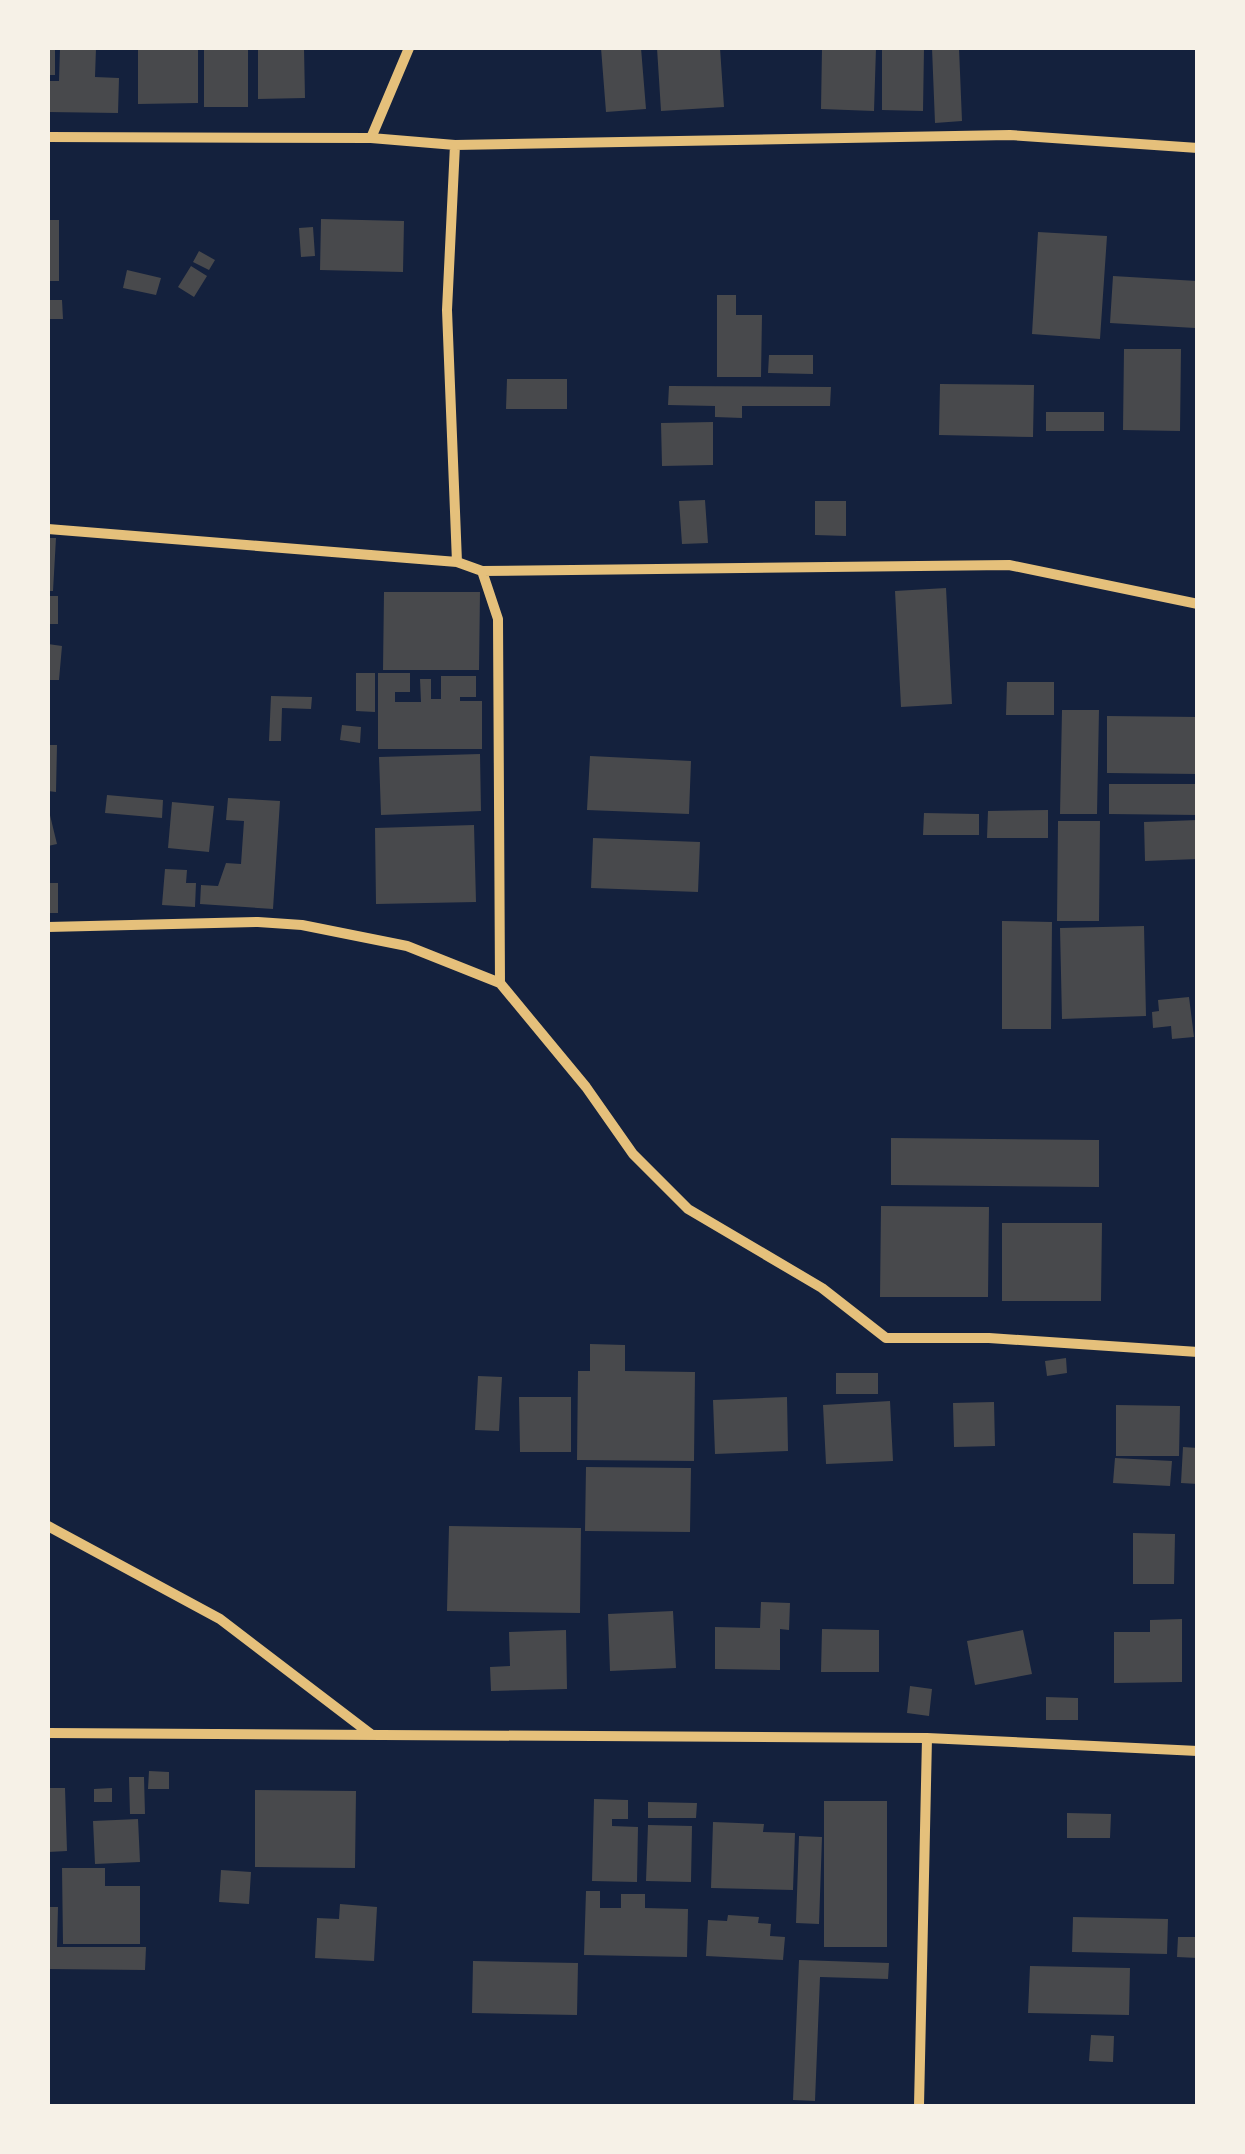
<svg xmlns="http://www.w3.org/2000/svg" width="1245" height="2154" font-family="Figtree,sans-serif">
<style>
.building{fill:#48494c}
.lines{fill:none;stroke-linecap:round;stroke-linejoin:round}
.minor{stroke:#e5c07b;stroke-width:10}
</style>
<rect width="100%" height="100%" fill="#14213d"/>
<!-- building -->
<path class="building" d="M48 48H55V75H48Z
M60 48H96L95 77 119 78 118 113 48 112V81H59Z
M138 48H198V103L138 104Z
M204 48H248V107H204Z
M258 48H304L305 98 258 99Z
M601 48H641L646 109 606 112Z
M657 48H720L724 107 661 111Z
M822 48H876L874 111 821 109Z
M882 48H924L923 111 882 110Z
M932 48H959L962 121 935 123Z
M321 219 404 221 403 272 320 270Z
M48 220H59V281H48Z
M313 227 315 256 301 257 299 228Z
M1038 232 1107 236 1100 339 1032 334Z
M199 251 215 260 209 270 193 262Z
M191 266 207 276 194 297 178 287Z
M127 270 161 278 156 295 123 288Z
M1113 276 1197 281 1195 328 1110 323Z
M717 295H736V315H762L761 377H717Z
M48 300H62L63 319H48Z
M1124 349H1181L1180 431 1123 430Z
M769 355H813V374L768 373Z
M507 379H567V409H506Z
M940 384 1034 385 1033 437 939 435Z
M669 386 831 387 830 406H742V418L715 417V406L668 405Z
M1046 412H1104V431H1046Z
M713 422V465L662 466 661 423Z
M705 500 708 543 682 544 679 501Z
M815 501H846V536L815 535Z
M48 538H56L53 591H48Z
M946 588 952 704 901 707 895 591Z
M384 592H480L479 670H383Z
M48 596H58V624H48Z
M48 644 62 646 59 680H48Z
M356 673H375V712L356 711Z
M378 673H410V692H395V702H421L420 679H431V699H441V676H476V697H460V701H482V749H378Z
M1007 682H1054V715H1006Z
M271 696 312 697 311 709 282 708 281 741H269Z
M1062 710H1099L1097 814H1060Z
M1107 716 1198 717V774L1107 773Z
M342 725 361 727 360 743 340 740Z
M48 745H57L56 792 48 791Z
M480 754 481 811 381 815 379 757Z
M590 756 691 761 689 814 587 810Z
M1109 784H1198V815L1109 814Z
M107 795 163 800 162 818 105 813Z
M228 798 280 801 273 909 200 904 201 885 218 886 226 863 241 864 244 821 226 820Z
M172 802 214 806 209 852 168 848Z
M48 807 57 844 48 846Z
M1048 810V838H987L988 811Z
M924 813 979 814V835H923Z
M1198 820V859L1145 861 1144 822Z
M1058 821H1100L1099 921H1057Z
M474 825 476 902 376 904 375 828Z
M593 838 700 842 698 892 591 888Z
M165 869 187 870 186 883H196L195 907 162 905Z
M48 883H58V913H48Z
M1002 921 1052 922 1051 1029H1002Z
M1144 926 1146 1016 1062 1019 1060 928Z
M1189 997 1194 1037 1172 1039 1171 1026 1153 1028 1152 1012 1159 1011 1158 1000Z
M891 1138 1099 1140V1187L891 1185Z
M881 1206 989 1207 988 1297H880Z
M1002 1223H1102L1101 1301H1002Z
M590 1344 625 1345V1371L695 1372 694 1461 577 1460 578 1371H590Z
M1066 1358 1067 1373 1047 1376 1045 1361Z
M836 1373H878V1394H836Z
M478 1376 502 1377 499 1431 475 1430Z
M519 1397H571V1452H520Z
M787 1397 788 1451 715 1454 713 1400Z
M890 1401 893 1461 826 1464 823 1405Z
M994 1402 995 1446 954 1447 953 1403Z
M1116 1405 1180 1406 1179 1456H1116Z
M1183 1447 1198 1448V1484L1181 1483Z
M1115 1458 1172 1461 1170 1486 1113 1483Z
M586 1467 691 1468 690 1532 585 1531Z
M449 1526 581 1528 580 1613 447 1611Z
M1133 1533 1175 1534 1174 1584H1133Z
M761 1602 790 1603 789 1630 780 1629V1670L715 1669V1627L760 1628Z
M673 1611 676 1668 610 1671 608 1614Z
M1182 1619V1682L1114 1683V1632H1150V1620Z
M822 1629 879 1630V1672H821Z
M566 1630 567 1689 491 1691 490 1667 510 1666 509 1632Z
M1023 1630 1032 1674 975 1685 967 1641Z
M910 1686 932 1689 929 1716 907 1713Z
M1046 1697 1078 1698V1720H1046Z
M149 1771 169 1772V1789H148Z
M129 1777H144L145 1814H130Z
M48 1788H65L67 1851 48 1852Z
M112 1788V1802H94V1789Z
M255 1790 356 1791 355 1868 255 1867Z
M594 1799 628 1800V1819H612V1826L638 1827 637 1882 592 1881Z
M824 1801H887V1947H824Z
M648 1802 697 1803 696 1818H648Z
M1067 1813 1111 1814 1110 1838H1067Z
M138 1819 140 1862 95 1864 93 1821Z
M713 1822 764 1824 763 1832 795 1833 793 1890 711 1888Z
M648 1825 692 1826 691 1882 646 1881Z
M799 1836 822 1837 819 1924 796 1923Z
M62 1868H105V1886H140V1944H63Z
M221 1870 251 1872 249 1904 219 1902Z
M586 1891H600V1908H621V1894H645V1908L688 1909 687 1957 584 1955Z
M340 1904 377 1907 374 1961 315 1958 317 1918 339 1919Z
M48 1907H58L57 1947H146L145 1970 48 1969Z
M728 1915 759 1917 758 1923 771 1924 770 1936 785 1937 783 1960 706 1956 708 1920 727 1921Z
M1073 1917 1168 1919 1167 1954 1072 1952Z
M1178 1937H1198V1958L1177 1957Z
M799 1960 889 1963 888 1979 820 1977 815 2101 793 2100Z
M473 1961 578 1963 577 2015 472 2013Z
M1030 1966 1130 1968 1129 2015 1028 2013Z
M1091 2035 1114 2036 1113 2062 1089 2061Z"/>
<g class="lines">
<!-- minor -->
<path class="minor" d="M48 137 371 138 455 145 1010 135 1198 148
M371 138 409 48
M455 145 447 310 457 562
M48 529 457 562 482 571 498 619 500 983
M482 571 1009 565 1198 604
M48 927 258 922 302 925 407 946 500 983 586 1087 633 1154 688 1209 822 1288 886 1338H989L1198 1352
M48 1526 220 1619 372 1735
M48 1733 927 1738 1198 1751
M919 2106 927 1738"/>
</g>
<!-- border -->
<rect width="1245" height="2154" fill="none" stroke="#f6f1e7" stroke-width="100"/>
</svg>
